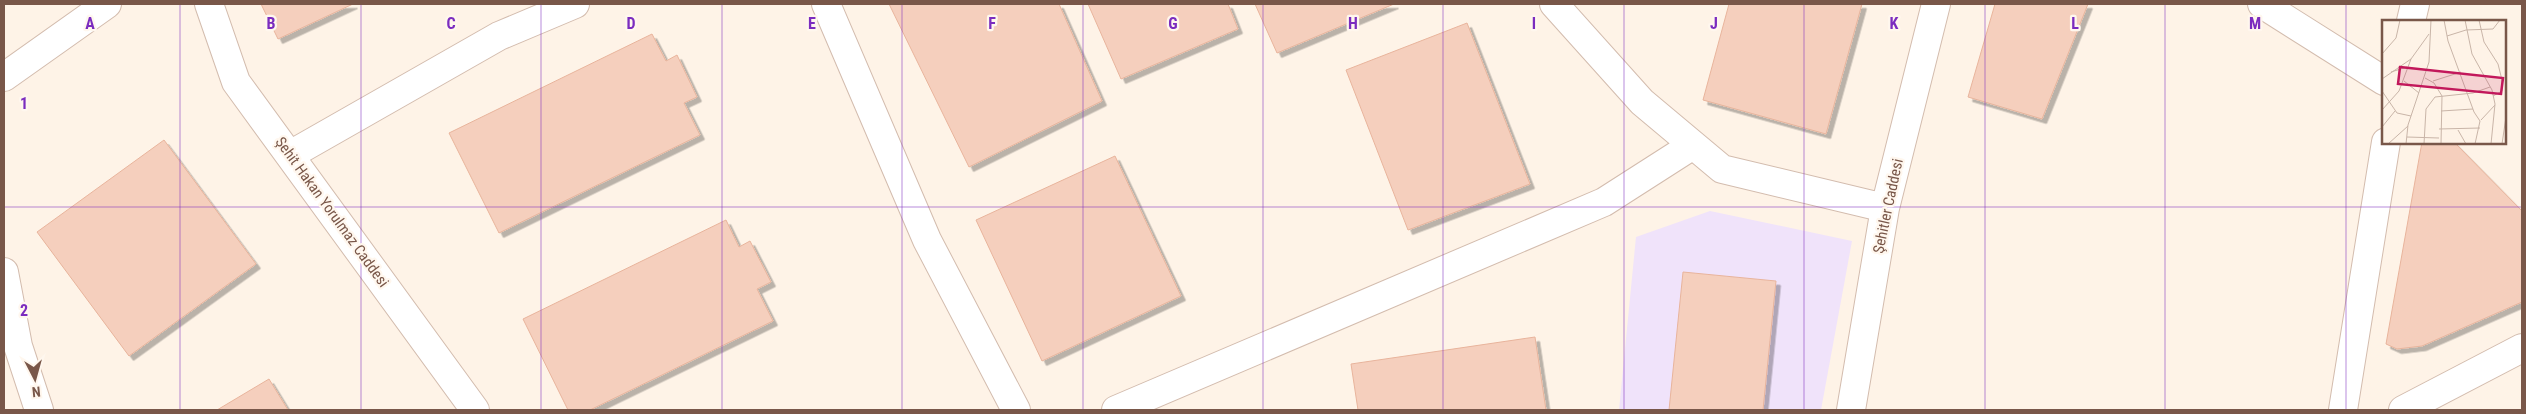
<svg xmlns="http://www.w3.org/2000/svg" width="2526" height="414" font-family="'Roboto Condensed',sans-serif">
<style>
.education{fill:#f0e3fa}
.building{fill:#f5cfbd;stroke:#e8b49c;filter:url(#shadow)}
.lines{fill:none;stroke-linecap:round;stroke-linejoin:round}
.minor-casing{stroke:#d3bcae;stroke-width:30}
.minor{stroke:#fff;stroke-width:28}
.grid{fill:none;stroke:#7b2cbf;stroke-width:1;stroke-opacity:0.55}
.labels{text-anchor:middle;stroke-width:4.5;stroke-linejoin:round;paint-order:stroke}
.street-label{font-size:15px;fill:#795749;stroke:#fff7ee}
.inset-road{fill:none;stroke:#c9b5a8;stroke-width:1}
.view{fill:#c2185b;fill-opacity:0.15;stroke:#c2185b;stroke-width:2.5}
.inset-edge{fill:none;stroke:#795749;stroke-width:2.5}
.grid-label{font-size:16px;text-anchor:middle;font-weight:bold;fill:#7b2cbf;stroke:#fff7ee;stroke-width:4.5;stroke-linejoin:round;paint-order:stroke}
</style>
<defs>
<filter id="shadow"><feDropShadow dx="4.5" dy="4.5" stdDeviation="0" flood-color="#0004"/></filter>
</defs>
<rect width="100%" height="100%" fill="#fef3e7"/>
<!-- education -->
<path class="education" d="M1710 211 1852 241 1821 410H1619L1636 237Z"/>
<!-- building -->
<path class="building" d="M261 4H353L278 39Z
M889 4H1059L1102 101 969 167Z
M1088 4H1228L1238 29 1121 79Z
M1255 4H1394L1277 53Z
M1729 4H1862L1826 134 1703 100Z
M1995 4H2088L2042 119 1968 97Z
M1467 23 1530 184 1408 230 1346 70Z
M652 34 666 61 677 55 697 97 684 103 700 135 499 233 449 133Z
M164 140 256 264 129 356 37 232Z
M2422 142H2454L2522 211V302L2422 346 2397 349 2386 344Z
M1115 156 1181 296 1042 361 976 220Z
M726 220 739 247 750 241 771 282 757 289 773 321 590 410H568L523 319Z
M1683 272 1776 281 1763 410H1669Z
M1535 337 1546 410H1358L1351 364Z
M269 379 288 410H217Z"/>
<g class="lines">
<defs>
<path id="minor" d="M209 4 236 82 475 410
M826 4 927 240 1016 410
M1554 4 1642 102 1722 169 1885 208
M2262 4 2384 81
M2411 21 2415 4
M4 77 107 4
M290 155 499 36 575 4
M4 272 18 346 39 410
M1116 410 1604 202 1693 145
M1851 410 1885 208 1936 4
M2343 410 2386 142
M2403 410 2522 348"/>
</defs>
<!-- minor casing -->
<use href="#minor" class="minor-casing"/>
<!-- minor -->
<use href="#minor" class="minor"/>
</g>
<!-- grid -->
<path class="grid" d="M180 4V410M361 4V410M541 4V410M722 4V410M902 4V410M1083 4V410M1263 4V410M1443 4V410M1624 4V410M1804 4V410M1985 4V410M2165 4V410M2346 4V410M4 207H2522"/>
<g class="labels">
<!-- street labels -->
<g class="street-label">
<text transform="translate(1888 206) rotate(-78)" y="5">Şehitler Caddesi</text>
<text transform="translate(332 212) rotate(54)" y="5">Şehit Hakan Yorulmaz Caddesi</text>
</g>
</g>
<!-- overview -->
<g transform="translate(2382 20)">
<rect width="124" height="124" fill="#fef3e7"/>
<path class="inset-road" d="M62 0 66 21 92 92 98 101 93 124M83 0 90 34 110 70 113 84 109 124M97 0 102 22 116 44 120 60V71L111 76M65 16 84 10 111 9 118 0M0 34 14 18 18 0M9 52 25 47M43 58 52 63 60 76 59 124M0 59 29 39 47 14M22 61 37 73M51 61 79 52M0 71 15 93 29 96M0 90 17 71 29 39M59 91 91 89M99 100 113 85M0 107 13 91M57 109 98 108M76 110 84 124M25 117 57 118M6 124 26 106M24 124 26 105 47 42 49 0M42 124 44 89 53 77 91 73 108 67M120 124 124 97"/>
<path class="view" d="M18 47 121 58 119 74 16 64Z"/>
<rect width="124" height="124" class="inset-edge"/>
</g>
<g class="grid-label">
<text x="90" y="29">A</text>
<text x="271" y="29">B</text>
<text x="451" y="29">C</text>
<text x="631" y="29">D</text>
<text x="812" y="29">E</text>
<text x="992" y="29">F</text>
<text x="1173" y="29">G</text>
<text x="1353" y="29">H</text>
<text x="1534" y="29">I</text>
<text x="1714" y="29">J</text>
<text x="1894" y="29">K</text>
<text x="2075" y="29">L</text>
<text x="2255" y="29">M</text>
<text x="24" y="109">1</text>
<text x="24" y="316">2</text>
</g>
<!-- border -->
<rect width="2526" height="414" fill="none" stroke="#795749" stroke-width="10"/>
<!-- north arrow -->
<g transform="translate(35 379) rotate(174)" stroke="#fff7ee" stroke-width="4" paint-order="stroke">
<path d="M0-4L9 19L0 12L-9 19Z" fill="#795749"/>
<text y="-8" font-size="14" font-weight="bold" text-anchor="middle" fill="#795749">N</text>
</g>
</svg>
